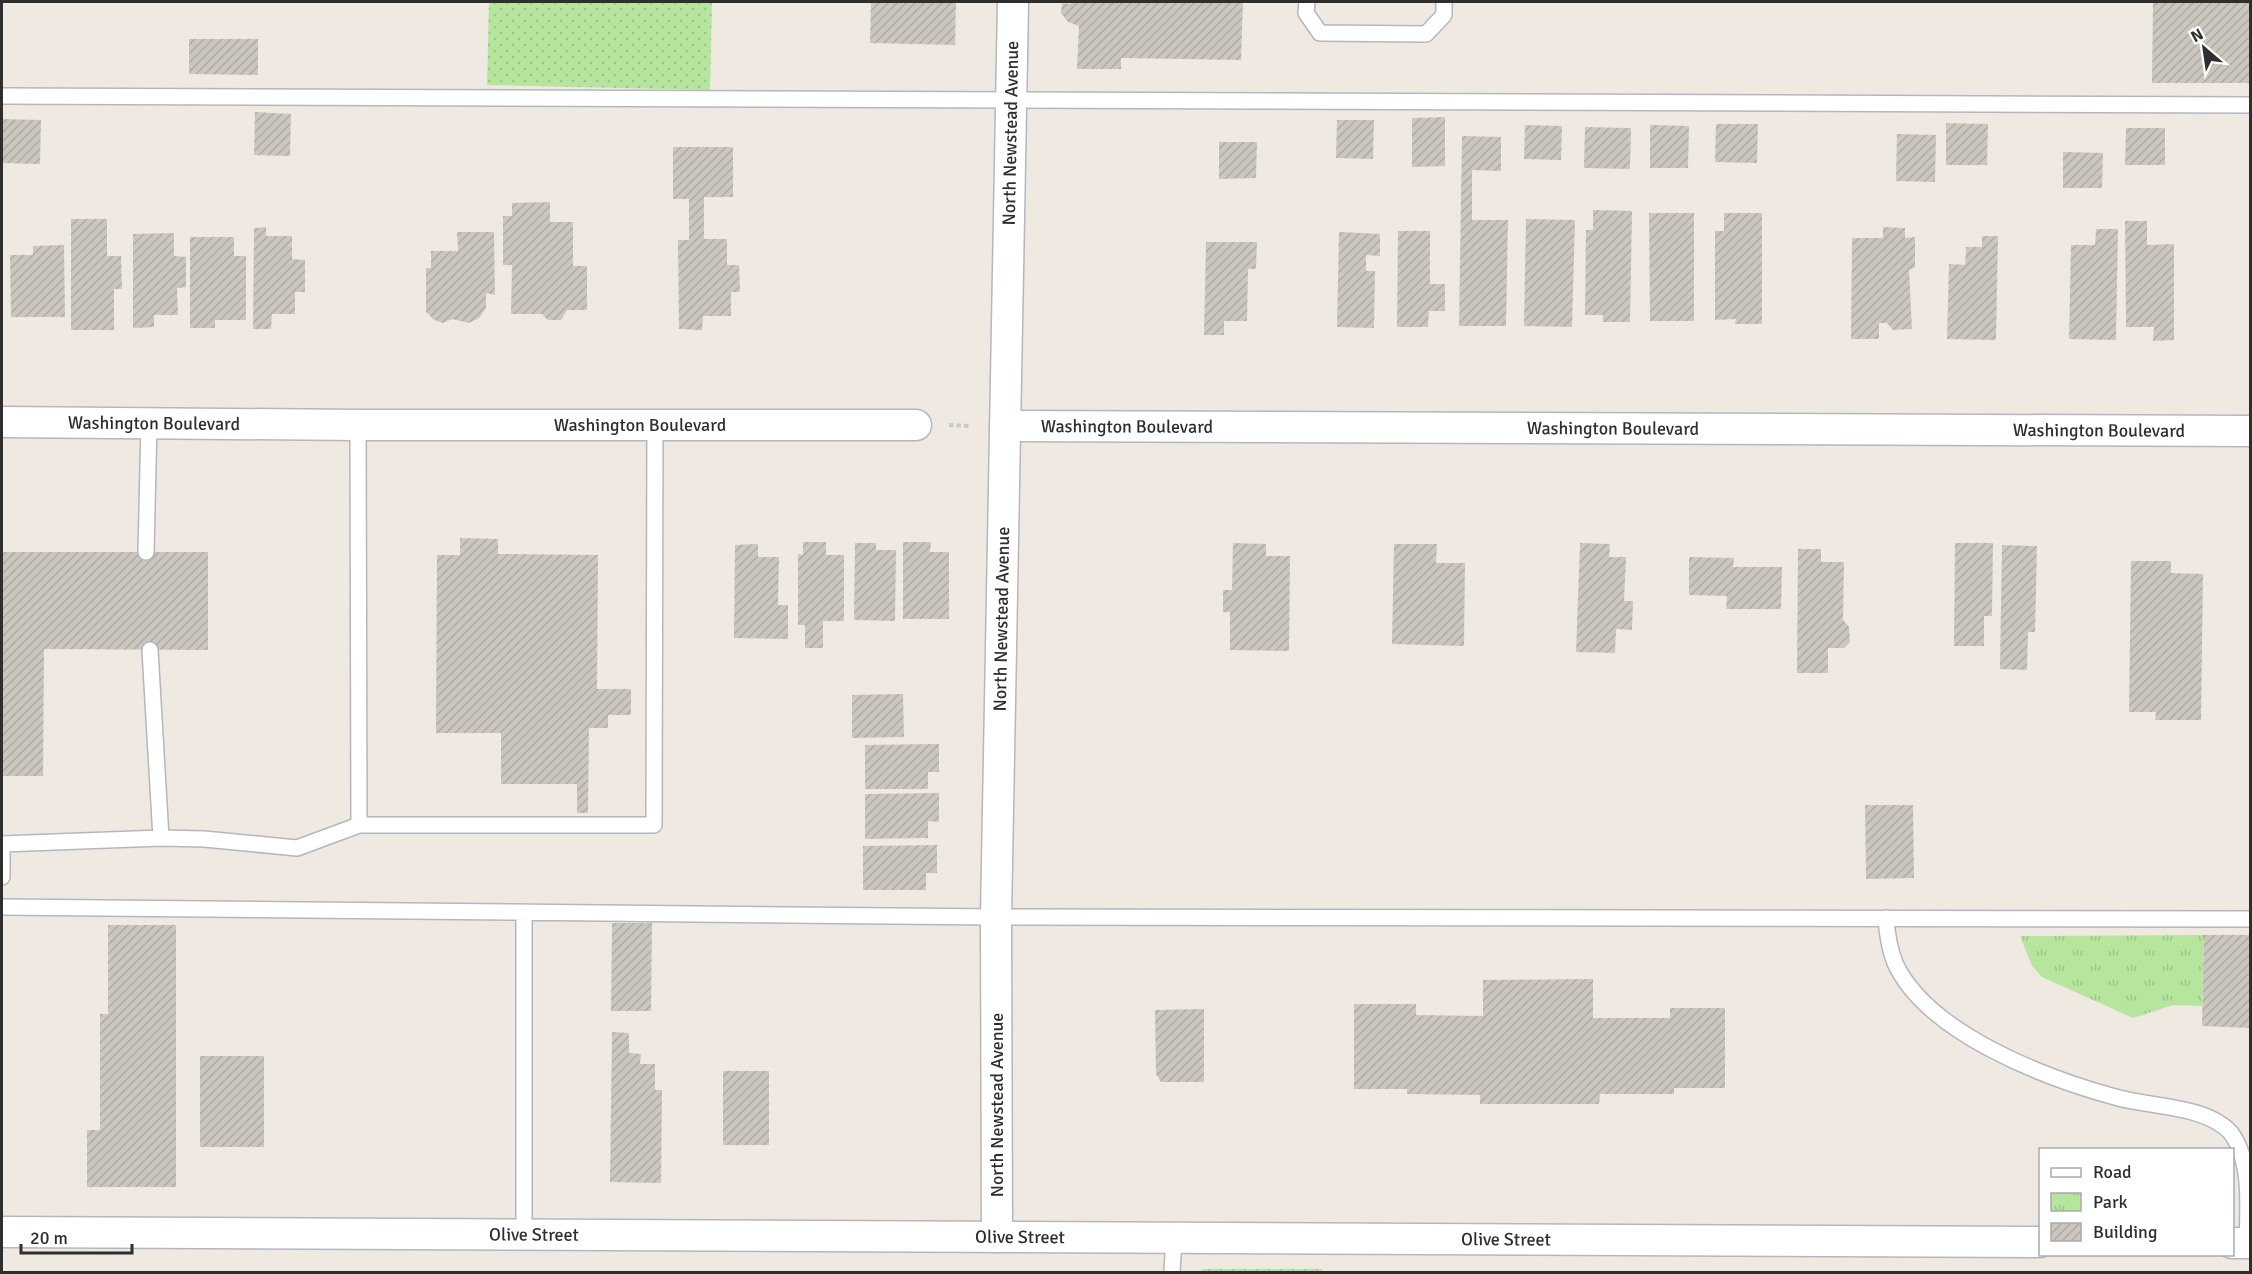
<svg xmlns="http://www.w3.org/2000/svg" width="2252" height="1274" font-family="Signika,sans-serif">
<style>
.grass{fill:url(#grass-dots)}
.park{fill:url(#park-tufts)}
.building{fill:url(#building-hatch)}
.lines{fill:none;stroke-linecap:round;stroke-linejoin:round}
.lane-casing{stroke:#b4b7c1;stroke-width:18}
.street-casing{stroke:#b4b7c1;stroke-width:33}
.path{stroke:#c9c9c9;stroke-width:4;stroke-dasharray:4.5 3;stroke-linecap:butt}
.lane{stroke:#fff;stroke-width:15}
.street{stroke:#fff;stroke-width:30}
.labels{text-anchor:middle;stroke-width:4.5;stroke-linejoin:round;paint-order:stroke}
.street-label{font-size:18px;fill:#2e2e2e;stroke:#fff}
</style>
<defs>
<pattern id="grass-dots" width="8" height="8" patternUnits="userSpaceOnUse" patternTransform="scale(1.5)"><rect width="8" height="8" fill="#b6e59e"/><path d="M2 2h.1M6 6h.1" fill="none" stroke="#9dc588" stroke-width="1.8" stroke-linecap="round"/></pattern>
<pattern id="park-tufts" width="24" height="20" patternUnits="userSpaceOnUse" patternTransform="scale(1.5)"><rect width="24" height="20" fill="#b6e59e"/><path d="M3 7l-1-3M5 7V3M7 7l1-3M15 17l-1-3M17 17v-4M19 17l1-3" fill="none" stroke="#9dc588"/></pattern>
<pattern id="building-hatch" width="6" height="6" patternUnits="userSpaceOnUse" patternTransform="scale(1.5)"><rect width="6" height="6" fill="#cbc7bf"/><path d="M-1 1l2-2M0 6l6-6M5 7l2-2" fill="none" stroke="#afaba4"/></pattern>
</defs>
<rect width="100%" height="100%" fill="#efe9e1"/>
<!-- grass -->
<path class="grass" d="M489 2H712L710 90 487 85Z
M1202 1269H1322V1272H1202Z"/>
<!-- park -->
<path class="park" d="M2204 935 2202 1006 2173 1005 2133 1018 2042 977 2032 966 2020 936Z"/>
<!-- building -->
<path class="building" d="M871 2H956L955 45 870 43Z
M1071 2H1243L1241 60 1121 58V69H1077L1079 26 1068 22 1061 13 1062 3 1071 4Z
M2153 2H2250V83H2152Z
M189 39H258V75L189 74Z
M255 112 291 114 290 156 254 155Z
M1445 117V166L1412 167V118Z
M2 119 41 120 40 164 2 163Z
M1337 120H1374L1373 159 1336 158Z
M1946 123 1988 124 1987 165H1946Z
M1716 124H1758L1757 163 1715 162Z
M1525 125 1562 126 1561 160 1524 159Z
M1650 125 1689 126 1688 168H1650Z
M1585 127 1631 128 1630 169 1584 168Z
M2126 128H2165V165H2125Z
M1897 134 1936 135 1935 182 1896 181Z
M1462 136 1501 137V171L1472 170V220H1508L1506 326H1459Z
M1219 142H1257L1256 178 1219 179Z
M673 147H733V197H704V239H727V265H739L740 292H731V316H703L702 330 679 329 678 240H689V199H673Z
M2063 152 2103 153 2102 188H2063Z
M550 202V222H573V266H587V310H567L561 320H548L542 314H511L512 265H503V216H512V203Z
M1593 210 1632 211 1630 322H1603V315H1585L1586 230H1593Z
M1649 213H1694V321H1650Z
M1724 213H1762V324H1735L1736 319 1715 320V231H1724Z
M71 219H107V256H121L122 289H114V330H71Z
M1526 219 1575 220 1572 327 1524 326Z
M2125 221H2147V245L2174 244V340L2153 341 2154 327H2126Z
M266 227V236H292V259L305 260V292H295V314H272L271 329H253L254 228Z
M1883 227 1905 228V238L1915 237V267L1909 270 1912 329 1893 330 1887 323H1879V339H1851L1852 238H1883Z
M2096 229H2118L2116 340 2069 339 2071 245H2095Z
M1398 231H1430V284H1445V311H1429L1428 327H1397Z
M457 232H494L495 295 486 293V308L479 318 469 323 452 319 443 323 434 320 426 312V268H431V251H458Z
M1339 232 1380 234V256L1366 255V271H1375L1374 328 1337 327Z
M174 233V256L186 257V287L177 288 178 315H154V327L133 328V234Z
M1982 236H1998L1996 340 1947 339 1949 264 1965 265 1966 247H1982Z
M190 237H234V256H246V320H215V328H190Z
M1206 242H1257L1256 269H1248L1247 321H1224V335H1204Z
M64 245 65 317H11L10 255H33V246Z
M460 538 498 539V554L598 555 597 689H631V715H608V728H589L588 813H577V784H501V733H436L437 555H460Z
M803 542H826V555H844V621H823V648H805V625H798V554L803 555Z
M903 542H931L930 552H949V619H903Z
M855 543H876V550H896L895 621 854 620Z
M1233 543 1266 544V556H1290L1289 651 1230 650V612H1223V590H1232Z
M1580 543 1610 544 1609 557H1626L1624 601H1633L1632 630 1616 629 1615 653 1576 652Z
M1955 543H1993L1992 616H1984V646H1954Z
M758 544V557H779L778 605H788V639L734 638 735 545Z
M1394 544H1437L1436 563H1465L1464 646 1392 644Z
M2002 545 2037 546 2035 632H2028L2027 670 2000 669Z
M1798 549H1821V562H1844L1843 620 1849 627 1850 642 1844 648H1828V673H1797Z
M2 552H208V650L44 649 43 776H2Z
M1689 557 1734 558 1733 567H1782L1781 609H1726L1727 596 1689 595Z
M2131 561H2171V573L2203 574 2201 720H2155L2156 712H2129Z
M903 694 904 737 852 738V695Z
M939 744V772H928V789H865V745Z
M939 793V822L928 821V838L865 839V794Z
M1865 805H1913L1914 878 1866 879Z
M937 845V873H926V890H863V846Z
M612 923H652L651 1011H611Z
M108 925H176V1187H87V1130H100V1014H108Z
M2204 935H2250V1028L2202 1026Z
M1593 979V1018H1670V1008H1725V1088H1674V1094H1600L1599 1104H1480V1095L1407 1094V1089H1354V1004H1416V1015L1483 1016V980Z
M1204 1009V1082H1161L1156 1074 1155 1010Z
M612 1032 629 1033V1053L641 1054 640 1064H655V1090H662L661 1183 610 1182Z
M200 1056H264V1147H200Z
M723 1071H769V1145H723Z"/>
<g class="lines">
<defs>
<path id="lane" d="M1307 2 1306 13 1320 33 1426 34 1444 15V2
M2 96 2250 105
M358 425 359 825H654L655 423
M146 552 149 423
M150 650 161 838
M2 877V844L161 838 204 839 297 848 359 825
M2 907 996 917 2250 919
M1886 918C1887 933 1889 948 1895 963 1927 1033 2045 1078 2115 1097 2149 1107 2206 1105 2231 1133 2252 1161 2248 1208 2247 1243
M524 1235V912
M1172 1272 1174 1238"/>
<g id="street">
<path id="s1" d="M2 422 358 425H916"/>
<path id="s2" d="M1005 426 2250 431"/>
<path id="s3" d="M2 1232 2040 1242"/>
<path id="s4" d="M997 1237 996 917 1013 2"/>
<path d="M2232 1243H2250"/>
</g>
</defs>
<!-- lane casing -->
<use href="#lane" class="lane-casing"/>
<!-- street casing -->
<use href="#street" class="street-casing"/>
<!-- path -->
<path class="path" d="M949 425 971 426"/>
<!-- lane -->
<use href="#lane" class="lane"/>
<!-- street -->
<use href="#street" class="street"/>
</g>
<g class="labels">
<!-- street labels -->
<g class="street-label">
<text dy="6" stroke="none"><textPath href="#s4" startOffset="1104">North Newstead Avenue</textPath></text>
<text dy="6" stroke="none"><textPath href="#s1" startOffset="152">Washington Boulevard</textPath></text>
<text dy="6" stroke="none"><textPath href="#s1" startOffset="638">Washington Boulevard</textPath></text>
<text dy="6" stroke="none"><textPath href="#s2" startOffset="122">Washington Boulevard</textPath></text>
<text dy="6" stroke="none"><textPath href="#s2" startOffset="608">Washington Boulevard</textPath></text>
<text dy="6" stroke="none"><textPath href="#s2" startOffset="1094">Washington Boulevard</textPath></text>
<text dy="6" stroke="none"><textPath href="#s4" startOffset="618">North Newstead Avenue</textPath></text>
<text transform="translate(997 1105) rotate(-90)" y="6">North Newstead Avenue</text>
<text dy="6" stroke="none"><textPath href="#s3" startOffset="532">Olive Street</textPath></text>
<text dy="6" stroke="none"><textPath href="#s3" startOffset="1018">Olive Street</textPath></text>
<text dy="6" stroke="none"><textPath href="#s3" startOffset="1504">Olive Street</textPath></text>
</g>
</g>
<!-- border -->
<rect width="2252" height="1274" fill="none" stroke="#2e2e2e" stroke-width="6"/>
<!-- legend -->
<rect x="2039" y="1148" width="195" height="108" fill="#ffffff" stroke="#ababab" stroke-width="1.5"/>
<rect x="2051" y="1168" width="30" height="9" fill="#ffffff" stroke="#ababab" stroke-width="1.5"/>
<text x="2093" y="1178" font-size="18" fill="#2e2e2e">Road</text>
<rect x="2051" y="1193" width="30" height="18" fill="url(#park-tufts)" stroke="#ababab" stroke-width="1.5"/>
<text x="2093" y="1208" font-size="18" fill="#2e2e2e">Park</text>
<rect x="2051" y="1223" width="30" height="18" fill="url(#building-hatch)" stroke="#ababab" stroke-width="1.5"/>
<text x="2093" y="1238" font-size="18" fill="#2e2e2e">Building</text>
<!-- north arrow -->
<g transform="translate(2204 48) rotate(331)" stroke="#ffffff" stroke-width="4.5" paint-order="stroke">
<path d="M0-4.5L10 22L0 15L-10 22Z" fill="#2e2e2e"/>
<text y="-9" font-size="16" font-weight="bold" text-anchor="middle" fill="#2e2e2e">N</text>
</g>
<!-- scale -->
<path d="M21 1244v9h111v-9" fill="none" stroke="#2e2e2e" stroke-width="3"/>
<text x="30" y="1244" font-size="18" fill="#2e2e2e" stroke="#ffffff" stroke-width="4.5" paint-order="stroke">20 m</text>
</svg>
